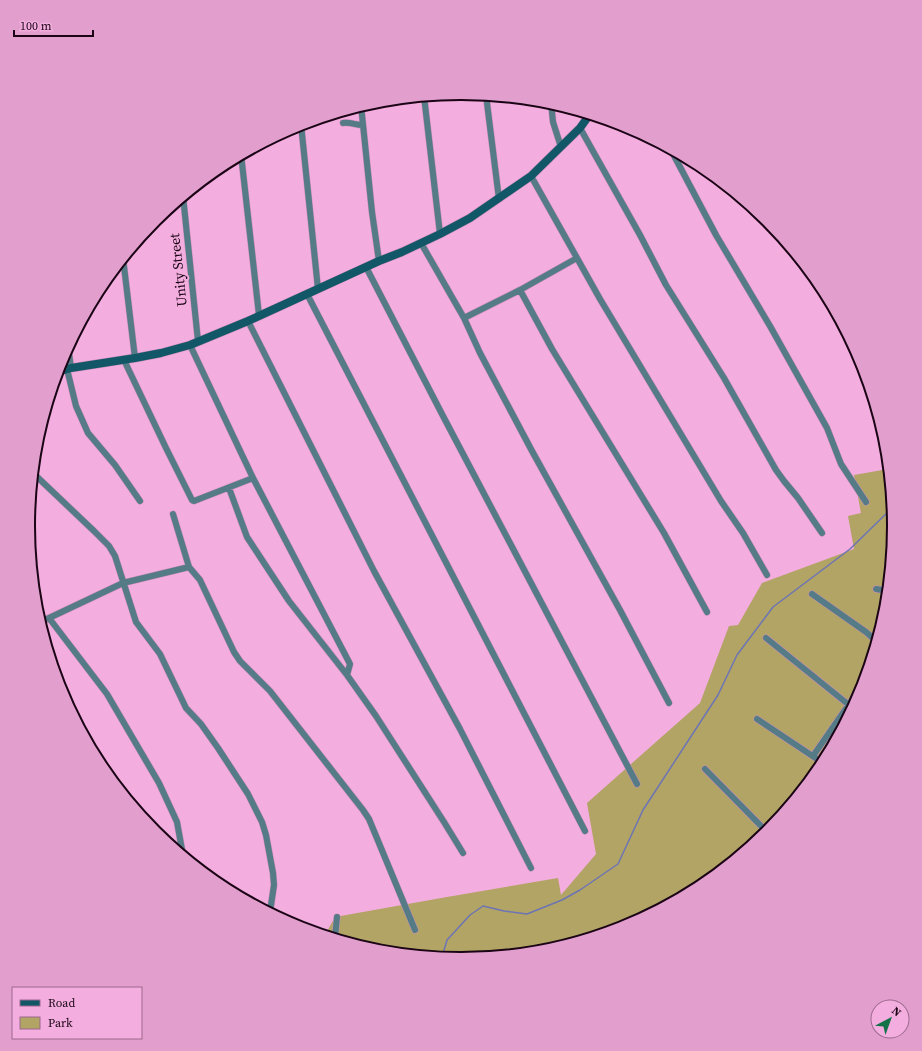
<svg xmlns="http://www.w3.org/2000/svg" width="922" height="1051" font-family="'Source Serif 4',serif">
<style>
.green{fill:#b1a464}
.lines{fill:none;stroke-linecap:round;stroke-linejoin:round}
.stream{stroke:#6d74b5;stroke-width:1.5}
.street-casing{stroke:#cc8fba;stroke-width:7}
.secondary-casing{stroke:#cc8fba;stroke-width:9}
.street{stroke:#557b87;stroke-width:6}
.secondary{stroke:#115767;stroke-width:8}
.labels{text-anchor:middle;stroke-width:4;stroke-linejoin:round;paint-order:stroke}
.street-label{font-size:14px;fill:#1a0415;stroke:#f3adde}
.rim{fill:none;stroke:#1a0415;stroke-width:2}
</style>
<rect width="100%" height="100%" fill="#f3adde"/>
<!-- green -->
<path class="green" d="M888 469 894 526 886 610 861 691 821 766 767 832 701 886 626 926 545 950 461 958 376 950 325 935 335 917 447 897 558 878 561 895 596 854 587 803 700 703 729 626 738 625 762 583 854 549 848 516 861 513 854 475Z"/>
<g class="lines">
<!-- stream -->
<path class="stream" d="M442 957 447 940 470 915 483 906 504 911 527 914 562 900 580 890 618 864 643 810 718 695 737 655 773 607 850 549 892 508"/>
<defs>
<path id="street" d="M486 95 499 199
M424 96 440 234
M551 102 553 122 561 147
M361 105 372 212 379 261
M343 123C351 122 355 125 363 125
M301 124 318 289
M580 128 640 235 666 285 724 378 776 470 784 481 798 498 822 533
M670 148 716 235 770 326 827 428 841 464 866 502
M241 154 259 315
M229 161 242 156
M531 176 600 299 721 501 743 533 767 575
M183 196 198 341
M421 243 464 318 480 353 532 451 620 610 669 703
M123 258 135 358
M366 267 443 416 637 784
M520 290 552 349 664 533 707 612
M307 294 585 831
M464 318 520 290 577 258
M248 321 374 571 460 729 531 868
M190 345 253 478 350 664 347 675
M68 346 71 368
M124 360 166 448 192 500 194 501 253 478
M67 369 76 406 88 433 115 465 140 501
M33 473 94 531 109 546 115 556 136 622 160 654 186 708 201 724 218 748 248 794 262 822 266 835 273 873 274 885 270 912
M229 488 247 537 289 601 347 675 376 716 444 822 463 853
M173 514 189 567 200 580 234 652 240 661 270 691 363 810 369 819 415 930
M890 527 894 529
M876 589 888 591
M812 594 866 632 876 641
M49 618 107 694 159 783 177 822 183 855
M40 621 49 618 123 583 189 567
M766 638 849 705
M757 719 823 763
M813 756 863 684
M705 769 767 832
M335 938 337 917"/>
<path id="secondary" d="M57 372 71 368 135 358 161 353 190 345 248 321 379 261 402 252 440 234 470 218 531 176 580 128 590 114"/>
</defs>
<!-- street casing -->
<use href="#street" class="street-casing"/>
<!-- secondary casing -->
<use href="#secondary" class="secondary-casing"/>
<!-- street -->
<use href="#street" class="street"/>
<!-- secondary -->
<use href="#secondary" class="secondary"/>
</g>
<g class="labels">
<!-- street labels -->
<g class="street-label">
<text transform="translate(178 270) rotate(-96)" y="5">Unity Street</text>
</g>
</g>
<!-- crop -->
<path d="M0 0H922V1051H0ZM35 526a426 426 0 1 1 852 0a426 426 0 1 1-852 0Z" fill="#e29fce" fill-rule="evenodd"/>
<path class="rim" d="M35 526a426 426 0 1 1 852 0a426 426 0 1 1-852 0Z"/>
<!-- legend -->
<rect x="12" y="987" width="130" height="52" fill="#f3adde" stroke="#9c698e"/>
<rect x="20" y="1000" width="20" height="6" fill="#115767" stroke="#9c698e"/>
<text x="48" y="1007" font-size="12" fill="#1a0415">Road</text>
<rect x="20" y="1017" width="20" height="12" fill="#b1a464" stroke="#9c698e"/>
<text x="48" y="1027" font-size="12" fill="#1a0415">Park</text>
<!-- north arrow -->
<g transform="translate(890 1019) rotate(41)"><circle r="19" fill="#f3adde" stroke="#9c698e"/>
<path d="M0-3L7 15L0 10L-7 15Z" fill="#117147"/>
<text y="-6" font-size="11" font-weight="bold" text-anchor="middle" fill="#1a0415">N</text>
</g>
<!-- scale -->
<path d="M14 30v6h79v-6" fill="none" stroke="#1a0415" stroke-width="2"/>
<text x="20" y="30" font-size="12" fill="#1a0415" stroke="#f3adde" stroke-width="3" paint-order="stroke">100 m</text>
</svg>
